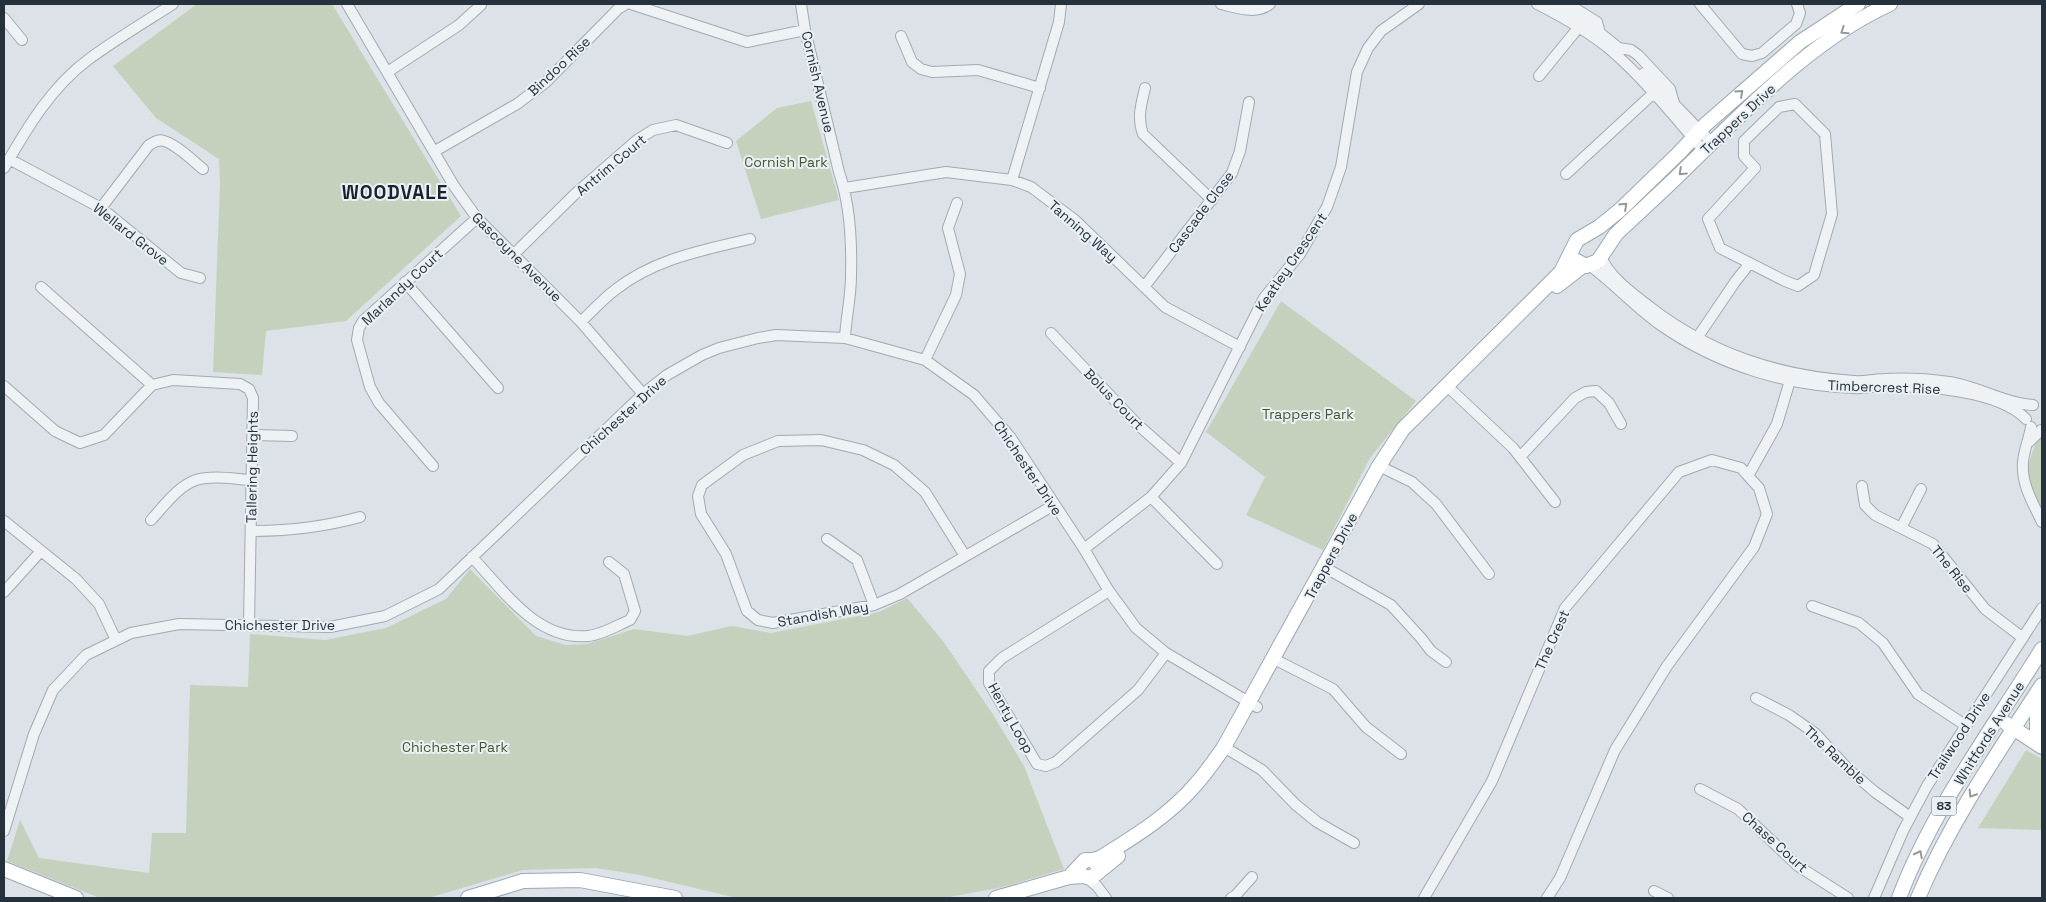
<svg xmlns="http://www.w3.org/2000/svg" width="2046" height="902" font-family="'Space Grotesk',sans-serif">
<style>
.green{fill:#c5d1bd}
.lines{fill:none;stroke-linecap:round;stroke-linejoin:round}
.minor-casing{stroke:#a1aab1;stroke-width:12}
.major-casing{stroke:#9ba8b3;stroke-width:16}
.minor{stroke:#eff2f5;stroke-width:10}
.major{stroke:#fff;stroke-width:14}
.oneway{stroke:#92989e}
.labels{text-anchor:middle;stroke-width:4;stroke-linejoin:round;paint-order:stroke}
.shield{fill:#ebf0f4;stroke:#606b74;stroke-width:1}
.shield-label{font-size:12px;font-weight:bold;fill:#25323d}
.street-label{font-size:14px;fill:#25323d;stroke:#ebf0f4}
.park-label{font-size:14px;fill:#405932;stroke:#ebf0f4}
.district-label{font-size:19px;font-weight:bold;letter-spacing:1px;fill:#18232e;stroke:#ebf0f4}
</style>
<rect width="100%" height="100%" fill="#dce2e7"/>
<!-- green -->
<path class="green" d="M197 4H332L461 216 346 321 266 331 262 375 213 372 220 183 219 159 156 118 113 66Z
M811 101 839 200 761 219 736 141 777 108Z
M1281 301 1416 401 1370 458 1323 550 1246 515 1265 477 1206 432Z
M2042 436V511C2024 475 2023 476 2038 438Z
M470 569 536 636 566 645 587 644 634 629 687 636 732 626 771 633 879 612 907 598 943 641 992 713 1024 766 1064 869 1003 887 944 898H737L640 875 596 868 523 870 428 898H100L7 861 20 820 39 858 149 873 152 833H186L190 685 248 687 250 634 325 640 386 628 446 599Z
M2026 750 2042 759V830L1978 828Z"/>
<g class="lines">
<defs>
<path id="minor" d="M347 4 454 186 477 218 581 322 643 394
M631 4 747 42 805 30
M801 4 805 30 839 172C850 204 852 241 851 276 851 297 846 317 845 338
M1221 4C1238 8 1256 15 1270 4
M1537 4C1563 17 1589 32 1612 51 1646 81 1674 116 1703 150
M1554 4 1600 33 1621 50
M1568 4 1597 22 1600 33
M1700 4 1742 54 1752 56 1762 53 1796 24 1800 13 1797 4
M4 18 22 40
M901 36 912 62 921 69 932 72 978 70 1040 88
M1619 48 1631 50 1638 55 1670 89 1674 103
M389 71 459 25 481 5
M1644 73 1711 142
M1539 76 1583 22
M1145 88C1141 105 1137 118 1143 134L1212 200
M1795 104 1825 134 1832 214 1814 275 1798 286 1785 281 1720 248 1708 219 1755 168 1744 156V141L1779 107Z
M435 151 517 104 545 83 618 9 626 4
M9 159 101 208 181 273 200 278
M4 168C27 128 51 87 89 59 116 39 145 22 173 4
M1566 174 1658 89
M1012 180 1059 22 1061 4
M845 188 946 172 1012 180 1031 187 1075 220 1165 307 1240 347
M101 208 149 145C154 142 158 139 164 141 176 144 193 161 203 169
M514 254 575 194 637 140 653 130 676 125 727 143
M1601 256C1607 275 1634 295 1650 307 1711 354 1778 376 1854 381 1864 382 1874 379 1884 379 1906 378 1928 379 1949 382 1977 386 2007 404 2033 405
M1589 265C1615 284 1636 308 1662 326 1718 365 1787 386 1855 388 1865 389 1875 386 1885 386 1924 386 1998 390 2026 419
M405 282 498 388
M41 287 152 385
M1144 287 1232 173 1240 151 1249 102
M581 322C592 311 603 299 615 290 654 259 703 250 750 239
M1051 333 1137 424 1181 463
M1693 344 1735 282 1750 263
M925 360 956 295 960 274 948 228 957 203
M1446 385 1513 448 1555 502
M4 386 55 431 80 443 104 435 152 385 173 380 240 384 249 389 253 398 249 625
M2031 427C2029 439 2024 450 2023 462 2021 484 2033 503 2042 522
M253 435 292 436
M2029 442 2041 430
M1520 457 1575 398 1586 392 1596 391 1609 403 1621 424
M433 466 379 403 370 387 357 340 359 328 363 321 477 218
M1379 466 1412 482 1436 504 1489 574
M1748 476 1777 424 1791 377
M1862 486 1865 505 1875 515 1933 544 1985 609 2023 638
M1151 497 1217 564
M151 520C164 506 178 486 196 480 213 475 234 479 252 480
M4 521 76 579 99 604 116 640
M1901 528 1921 489
M251 531C288 531 324 527 360 517
M827 539 857 560 874 605
M1084 549 1151 497 1181 463 1264 298 1300 254 1327 207 1341 167 1357 72 1368 48 1381 31 1419 4
M965 556 925 492 894 465 863 450 821 440 778 441 743 455 702 485 698 496 701 514 726 554 747 611 758 620 773 623 874 605 900 594 1054 505
M472 557C503 590 537 641 588 636 601 635 618 625 630 620L635 611 624 574 609 562
M1324 567 1391 605 1421 638 1431 651 1446 662
M1109 591 1002 658 989 671V683L1037 764 1046 766 1056 762 1138 690 1166 653
M4 592 41 551
M1812 606 1859 623 1883 643 1918 694 1965 725
M1274 659 1333 689 1366 727 1401 754
M1756 698 1789 715 1816 734 1848 769 1875 792 1910 817
M1224 747 1262 770 1296 805 1317 822 1354 843
M1700 789 1738 809 1798 866 1848 898
M4 831 34 734 53 690 86 655 131 633 179 624 330 627 385 616 439 589 643 394 667 375 702 355 719 348 758 338 776 335 845 338 925 360 974 395 1011 438 1084 549 1109 591 1136 628 1166 653 1257 707
M1087 878 1097 886 1106 898
M1654 891 1668 898
M1231 898 1235 896 1252 877
M1424 898 1492 781 1565 608 1679 472 1712 460 1741 468 1759 488 1767 514 1754 547 1667 666 1615 750 1560 878 1547 898
M1874 898 1903 831 1927 786 2042 608"/>
<path id="major" d="M1577 261 1586 266 1598 261 1616 234C1640 211 1665 189 1688 166 1748 108 1814 38 1890 4
M1557 286 1584 265
M2007 724 2042 747
M2037 734V717L2042 699
M1093 860 1100 858C1134 837 1170 815 1196 784 1206 773 1215 760 1224 747L1379 466 1403 429 1561 272 1577 240 1599 227 1620 210 1679 153 1706 124 1800 42 1858 4
M4 869 76 898
M1069 877 1085 860H1093L1098 866
M468 898 523 881 580 880 675 898
M996 898 1069 877 1083 876 1091 878 1118 856
M1899 898C1933 808 1992 730 2042 649
M1918 898C1950 822 1997 754 2042 685"/>
</defs>
<!-- minor casing -->
<use href="#minor" class="minor-casing"/>
<!-- major casing -->
<use href="#major" class="major-casing"/>
<!-- minor -->
<use href="#minor" class="minor"/>
<!-- major -->
<use href="#major" class="major"/>
</g>
<!-- one-way arrows -->
<defs><path id="oneway-chevron" d="M-2-3.5L2.5 0L-2 3.5" fill="none" stroke-width="1.6" stroke-linecap="round" stroke-linejoin="round" transform="scale(1.25)"/></defs>
<g class="oneway">
<use href="#oneway-chevron" transform="translate(1844 31) rotate(146)"/>
<use href="#oneway-chevron" transform="translate(1740 93) rotate(-42)"/>
<use href="#oneway-chevron" transform="translate(1682 172) rotate(137)"/>
<use href="#oneway-chevron" transform="translate(1624 206) rotate(-43)"/>
<use href="#oneway-chevron" transform="translate(1972 794) rotate(122)"/>
<use href="#oneway-chevron" transform="translate(1919 854) rotate(-63)"/>
</g>
<g class="labels">
<!-- shield labels -->
<rect class="shield" x="1931.5" y="796.5" width="25" height="19" rx="4"/>
<g class="shield-label">
<text x="1944" y="810">83</text>
</g>
<!-- street labels -->
<g class="street-label">
<text transform="translate(559 66) rotate(-43)" y="5">Bindoo Rise</text>
<text transform="translate(818 82) rotate(77)" y="5">Cornish Avenue</text>
<text transform="translate(1738 119) rotate(-43)" y="5">Trappers Drive</text>
<text transform="translate(611 165) rotate(-40)" y="5">Antrim Court</text>
<text transform="translate(1201 212) rotate(-53)" y="5">Cascade Close</text>
<text transform="translate(1083 231) rotate(41)" y="5">Tanning Way</text>
<text transform="translate(131 234) rotate(38)" y="5">Wellard Grove</text>
<text transform="translate(517 257) rotate(45)" y="5">Gascoyne Avenue</text>
<text transform="translate(1291 262) rotate(-56)" y="5">Keatley Crescent</text>
<text transform="translate(402 287) rotate(-43)" y="5">Marlandy Court</text>
<text transform="translate(1884 387) rotate(2)" y="5">Timbercrest Rise</text>
<text transform="translate(1114 399) rotate(46)" y="5">Bolus Court</text>
<text transform="translate(623 415) rotate(-42)" y="5">Chichester Drive</text>
<text transform="translate(252 467) rotate(-89)" y="5">Tallering Heights</text>
<text transform="translate(1028 468) rotate(56)" y="5">Chichester Drive</text>
<text transform="translate(1331 556) rotate(-62)" y="5">Trappers Drive</text>
<text transform="translate(1952 569) rotate(51)" y="5">The Rise</text>
<text transform="translate(823 614) rotate(-10)" y="5">Standish Way</text>
<text x="280" y="630">Chichester Drive</text>
<text transform="translate(1552 640) rotate(-66)" y="5">The Crest</text>
<text transform="translate(1011 718) rotate(61)" y="5">Henty Loop</text>
<text transform="translate(1989 733) rotate(-58)" y="5">Whitfords Avenue</text>
<text transform="translate(1959 736) rotate(-57)" y="5">Trailwood Drive</text>
<text transform="translate(1835 755) rotate(43)" y="5">The Ramble</text>
<text transform="translate(1775 842) rotate(42)" y="5">Chase Court</text>
</g>
<!-- park labels -->
<g class="park-label">
<text x="786" y="167">Cornish Park</text>
<text x="1308" y="419">Trappers Park</text>
<text x="455" y="752">Chichester Park</text>
</g>
<!-- district labels -->
<g class="district-label">
<text x="395" y="199">WOODVALE</text>
</g>
</g>
<!-- border -->
<rect width="2046" height="902" fill="none" stroke="#25323d" stroke-width="10"/>
</svg>
